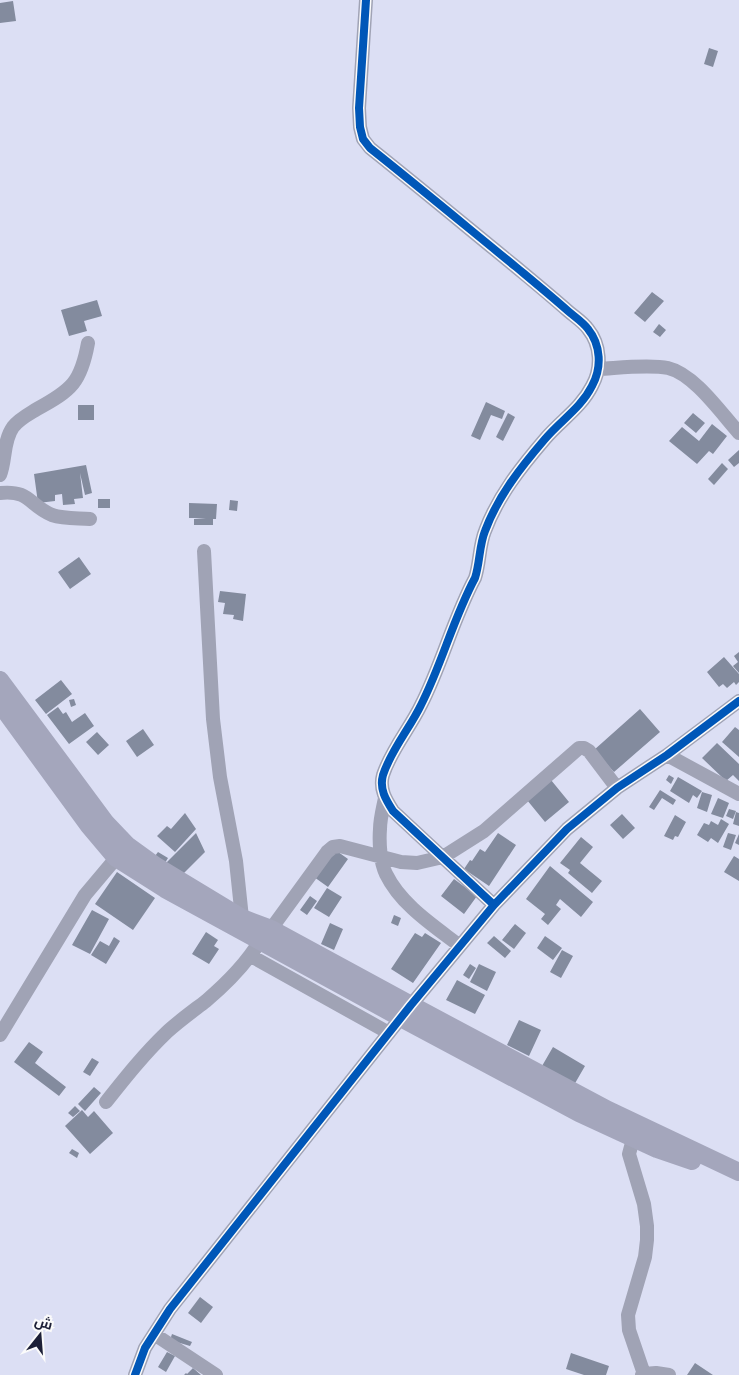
<svg xmlns="http://www.w3.org/2000/svg" width="739" height="1375" font-family="'Playfair Display',Cairo,serif">
<style>
.building{fill:#838b9e}
.lines{fill:none;stroke-linecap:round;stroke-linejoin:round}
.minor{stroke:#a0a3b5;stroke-width:14}
.major{stroke:#a4a6bc;stroke-width:18}
.cycleway-casing{stroke:#fbfbfb;stroke-width:11}
.cycleway{stroke:#0057b8;stroke-width:8}
</style>
<rect width="100%" height="100%" fill="#dcdff4"/>
<!-- building -->
<path class="building" d="M13 1 16 21 0 23V3Z
M709 48 718 51 713 67 704 64Z
M652 292 664 301 645 322 634 313Z
M97 300 102 316 84 321 87 331 69 336 61 310Z
M659 324 666 330 660 337 653 332Z
M486 402 505 411 502 419 491 415 480 440 471 436Z
M78 405H94V420H78Z
M508 413 515 417 503 441 496 437Z
M693 413 705 423 696 433 684 423Z
M712 424 727 436 713 454 709 451 697 464 669 441 682 427 699 441Z
M739 450V463L734 467 728 460Z
M722 463 728 469 714 485 708 479Z
M86 465 92 493 85 495 80 473 83 498 74 499 75 504 63 505 62 494 55 495V501L38 503 34 474Z
M98 499H110V508H98Z
M230 500 238 501 237 511 229 510Z
M189 503 217 504 216 519H213V525H194V519L206 518H189Z
M79 557 91 574 70 589 58 572Z
M220 591 246 594 243 621 233 619 234 615 223 614 225 603 218 602Z
M739 652V673L733 666 738 662 734 656Z
M724 657 739 674V682L736 685 734 682 727 688 723 684 719 687 707 672Z
M61 680 72 694 46 714 35 700Z
M74 699 76 705 71 707 69 700Z
M58 707 63 714 66 712 72 722 85 713 94 726 69 744 47 715Z
M640 709 660 732 614 772 594 750Z
M735 727 739 730V757L722 742Z
M143 729 154 745 137 757 126 741Z
M97 732 109 745 98 755 86 742Z
M717 743 739 764V781L733 775 726 781 702 758Z
M669 775 674 778 671 784 666 780Z
M678 777 702 791 697 798 693 795 689 803 670 791Z
M551 780 569 802 545 822 527 800Z
M660 790 676 800 673 805 662 798 654 810 649 807Z
M702 792 712 795 707 812 697 808Z
M718 798 729 803 723 818 711 814Z
M729 809 736 811 733 819 726 816Z
M736 812 739 813V826L733 824Z
M185 813 196 829 175 852 157 836 167 826 171 829Z
M622 814 635 828 623 839 610 825Z
M675 815 686 822 678 837 675 836 673 840 664 836Z
M721 819 729 824 718 843 711 838 708 842 697 835 704 823 709 825 711 821 718 825Z
M196 833 205 852 183 874 165 864Z
M498 833 516 845 489 886 464 869 470 860 472 861 480 849 485 852Z
M728 833 736 835 731 850 723 847Z
M739 834V845L735 843Z
M581 837 593 847 580 863 602 881 592 893 568 873 570 870 560 863Z
M334 849 348 859 328 887 314 877Z
M158 852 168 858 165 863 155 856Z
M734 856 739 859V881L724 872Z
M550 866 593 902 581 917 560 899 556 905 561 909 548 925 541 919 545 914 526 899Z
M117 872 155 898 133 930 95 904Z
M454 879 477 896 464 914 441 896Z
M327 888 342 897 329 917 314 908Z
M310 896 317 901 307 915 300 910Z
M92 910 109 919 90 954 72 945Z
M394 915 401 918 398 926 391 923Z
M330 923 343 929 334 950 321 944Z
M515 924 526 933 514 949 502 940Z
M206 932 218 940 214 946 219 949 209 964 192 954Z
M415 933 422 937 425 933 441 943 413 983 391 969Z
M494 936 511 951 505 958 487 943Z
M545 936 562 948 553 960 537 948Z
M114 937 120 941 106 964 91 955 100 941 109 946Z
M562 950 573 956 561 978 550 972Z
M470 964 476 968 469 979 463 975Z
M479 964 496 972 487 991 470 982Z
M457 980 485 995 475 1014 446 1000Z
M519 1020 541 1030 529 1056 507 1045Z
M29 1042 43 1052 35 1063 66 1087 59 1096 14 1062Z
M553 1047 585 1066 574 1085 542 1066Z
M92 1058 99 1062 90 1076 83 1072Z
M94 1087 101 1093 85 1111 78 1104Z
M75 1106 80 1111 73 1117 68 1113Z
M82 1110 88 1117 94 1111 113 1133 90 1154 65 1126Z
M72 1149 79 1153 77 1158 69 1153Z
M200 1297 213 1307 201 1323 188 1313Z
M172 1334 192 1342 190 1346 170 1340Z
M167 1352 175 1356 166 1372 158 1367Z
M571 1353 609 1366 606 1375H584L566 1369Z
M695 1363 713 1375H687Z
M193 1368 201 1375H184L186 1373 187 1374Z"/>
<g class="lines">
<!-- minor -->
<path class="minor" d="M366 0 359 108 360 127 363 139 370 148C419 187 467 227 516 267 534 282 551 296 568 311 575 317 583 322 588 329 601 345 602 368 592 386 581 408 560 421 545 439 521 467 498 496 485 531 479 546 480 563 475 578 453 619 442 664 421 705 410 728 391 750 383 775 379 789 386 800 393 811L494 905
M598 369C618 368 649 364 668 368 694 374 721 413 739 433
M0 475C6 460 3 441 13 427 19 419 29 414 37 409 72 390 81 382 88 343
M0 493C31 490 28 505 52 515 64 519 77 518 90 519
M204 551 213 719 220 777 236 861 242 918
M667 755 739 794
M385 798C383 808 380 819 380 829 379 842 380 862 386 874 401 905 434 926 460 946
M271 929 327 852 333 847 340 846 401 862 417 863 443 857 484 831 579 748H584L589 751 617 788
M251 956 389 1033
M0 1035 85 895 122 851
M106 1102C125 1078 144 1054 167 1032 179 1021 193 1011 206 1001 226 984 246 964 260 941
M636 1128 629 1154 644 1204 647 1226V1240L645 1257 628 1315 629 1330 644 1374 642 1375
M154 1334 216 1375
M644 1374 656 1373 669 1375
M135 1375 145 1348 170 1309 411 1005 494 905 567 829 617 788 667 755 739 701"/>
<!-- major -->
<path class="major" d="M0 680 106 823 127 845 156 866 242 918 271 929 411 1005 608 1110 739 1172
M0 704 89 826 116 858 165 889 401 1018 579 1113 657 1149 692 1161"/>
<defs>
<path id="cycleway" d="M366 0 359 108 360 127 363 139 370 148C419 187 467 227 516 267 534 282 551 296 568 311 575 317 583 322 588 329 601 345 602 368 592 386 581 408 560 421 545 439 521 467 498 496 485 531 479 546 480 563 475 578 453 619 442 664 421 705 410 728 391 750 383 775 379 789 386 800 393 811L494 905
M135 1375 145 1348 170 1309 411 1005 494 905 567 829 617 788 667 755 739 701"/>
</defs>
<!-- cycleway casing -->
<use href="#cycleway" class="cycleway-casing"/>
<!-- cycleway -->
<use href="#cycleway" class="cycleway"/>
</g>
<!-- north arrow -->
<g transform="translate(40 1335) rotate(17)" stroke="#fbfbfb" stroke-width="4" paint-order="stroke">
<path d="M0-4L9 19L0 12L-9 19Z" fill="#1d2037"/>
<text y="-8" font-size="14" font-weight="bold" text-anchor="middle" fill="#1d2037">ش</text>
</g>
</svg>
